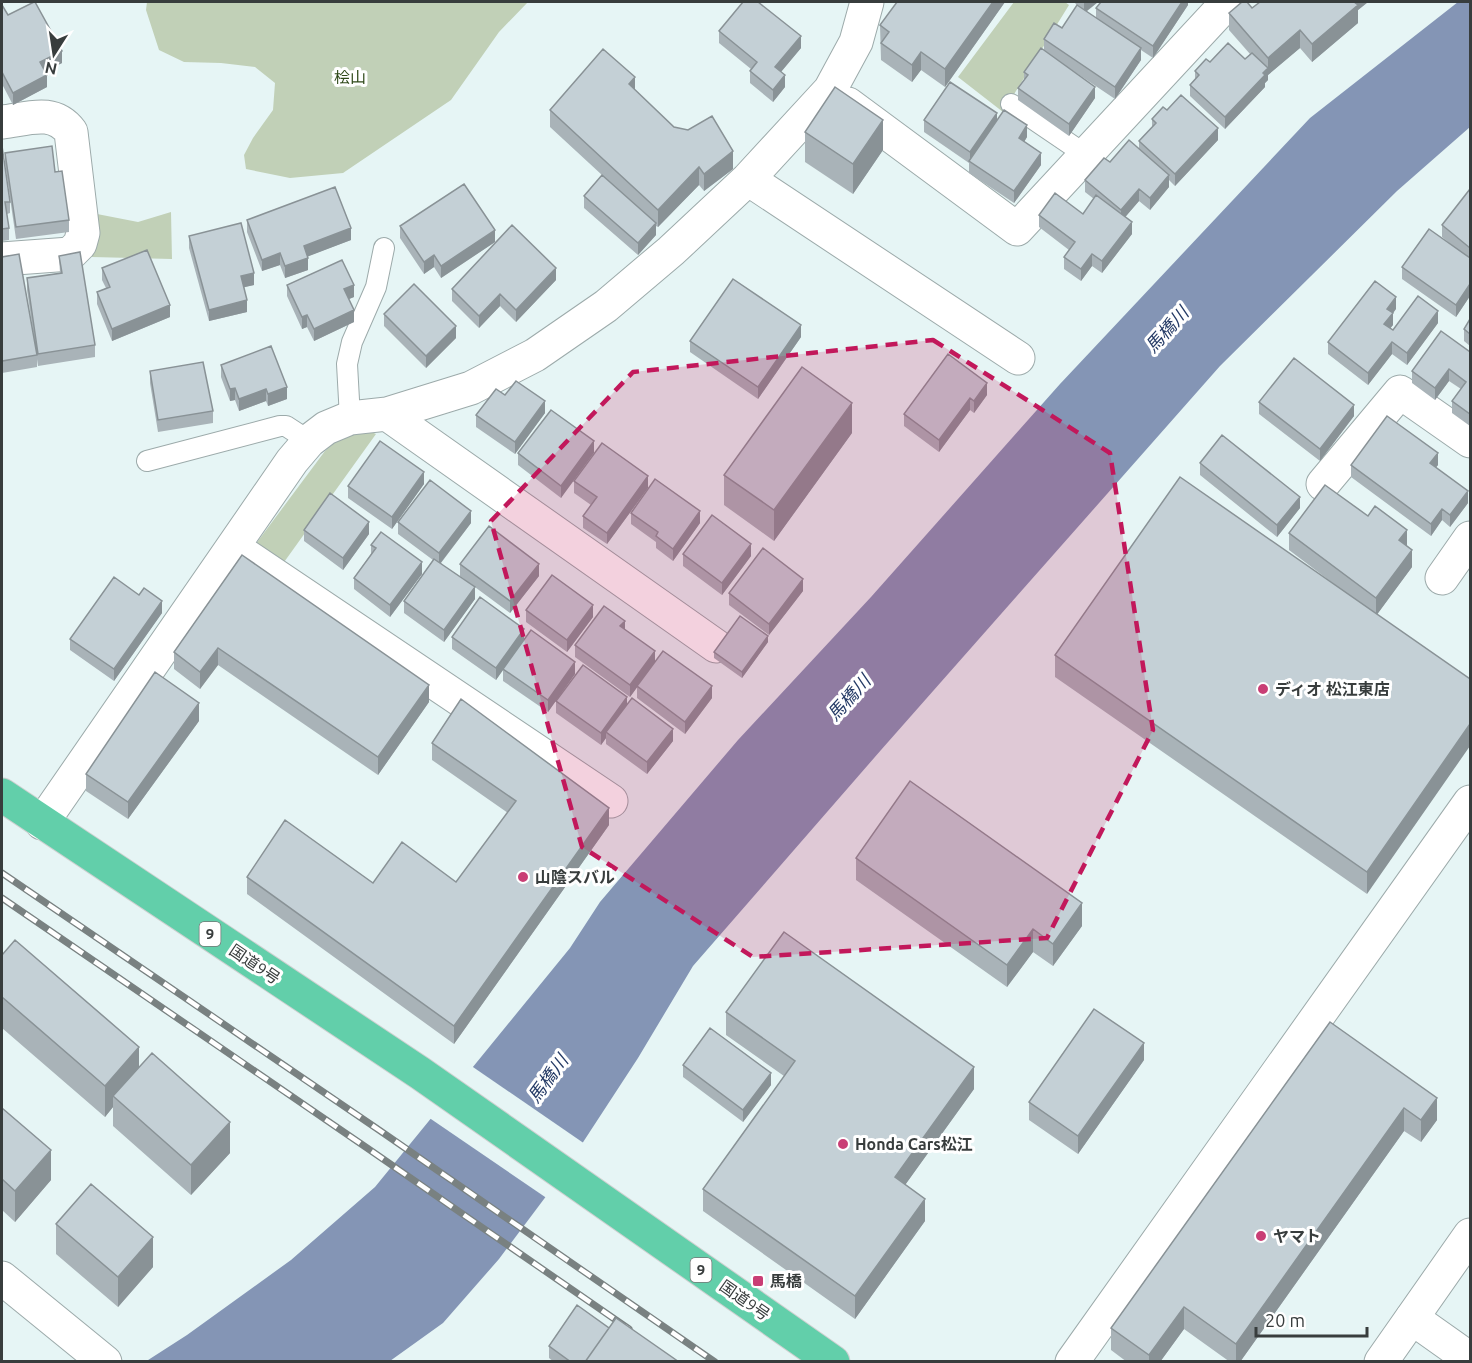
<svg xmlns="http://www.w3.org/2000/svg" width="1472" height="1363" font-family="Ubuntu,'Noto Sans JP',sans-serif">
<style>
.green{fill:#c1d0b7}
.water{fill:#8495b5}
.pier{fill:#e6f5f5}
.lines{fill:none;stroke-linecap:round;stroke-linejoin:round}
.service-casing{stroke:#9caaaa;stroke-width:22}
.minor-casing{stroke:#9caaaa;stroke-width:35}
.tertiary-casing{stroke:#9caaaa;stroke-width:35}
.trunk-casing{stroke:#cfd0d0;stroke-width:35}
.service{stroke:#fff;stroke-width:20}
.minor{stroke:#fff;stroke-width:33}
.tertiary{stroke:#fff;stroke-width:33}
.trunk{stroke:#62cfaa;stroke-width:33}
.rail-casing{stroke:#798181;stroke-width:7}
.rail{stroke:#fff;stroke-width:4.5;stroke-dasharray:14;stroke-linecap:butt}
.wall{fill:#a9b3b8}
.shaded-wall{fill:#899296}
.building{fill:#c4d0d6;stroke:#899296;stroke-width:1.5}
.marked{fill:#c2185b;fill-opacity:0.2;stroke:#c2185b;stroke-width:4.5;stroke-dasharray:12 8;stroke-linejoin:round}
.poi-dot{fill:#c93e75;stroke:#fff;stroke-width:2}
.labels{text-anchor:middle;stroke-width:6;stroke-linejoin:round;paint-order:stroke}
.shield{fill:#fff;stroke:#747777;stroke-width:1.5}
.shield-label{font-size:15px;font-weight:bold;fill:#383d3d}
.park-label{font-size:16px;fill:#2f4919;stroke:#fff}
.poi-label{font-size:16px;font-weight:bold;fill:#383d3d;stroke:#fff;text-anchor:start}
.street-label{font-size:16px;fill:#383d3d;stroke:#fff}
.water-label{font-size:18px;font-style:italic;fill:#253b66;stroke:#fff}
</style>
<rect width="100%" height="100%" fill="#e6f5f5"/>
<!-- green -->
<path class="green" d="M147 2H528L499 32 451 100 343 173 290 178 246 169 244 155 253 138 273 110 275 83 255 67 221 63 184 62 159 50 146 10Z
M1014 2H1065L1069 5 1003 112 958 77Z
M171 212 172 259 92 257 97 214 138 222Z
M367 430 376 434 282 565 255 545 325 451 340 438Z"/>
<!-- water -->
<path class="water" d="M1458 2H1470V127L1397 191 1220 366 881 750 693 966 638 1058 559 1179 499 1259 443 1323 390 1361 145 1362 187 1335 291 1260 375 1187 570 948 600 902 738 740 871 597 1060 384 1310 118Z"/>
<!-- pier -->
<path class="pier" d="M470 1065 585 1144 548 1199 428 1117Z"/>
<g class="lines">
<defs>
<path id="service" d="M1011 104 1086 155
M350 418 347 364 352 342 376 287 384 248
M147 461 280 426H286L309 441"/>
<path id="minor" d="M848 104 1017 229 1225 5 1222 2
M2 122C28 119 53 108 71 132L83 233 80 244 70 254 2 259
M748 179 1018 358
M387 414 716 646
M1323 484 1400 392 1470 441
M233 547 611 801
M1442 578 1470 538
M42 823 292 461 309 441 326 428 350 418 387 414 471 388 535 355 606 306 671 251 748 179 830 90 856 42 867 2
M1412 1318 1467 1357
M1072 1362 1470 802"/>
<path id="tertiary" d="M2 1278 105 1362
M1381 1362 1470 1235"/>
<path id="trunk" d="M2 795 420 1073 833 1362"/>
</defs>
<!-- service casing -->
<use href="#service" class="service-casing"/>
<!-- minor casing -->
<use href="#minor" class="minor-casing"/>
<!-- tertiary casing -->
<use href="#tertiary" class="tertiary-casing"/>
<!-- trunk casing -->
<use href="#trunk" class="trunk-casing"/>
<!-- service -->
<use href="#service" class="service"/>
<!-- minor -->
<use href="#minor" class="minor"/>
<!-- tertiary -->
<use href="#tertiary" class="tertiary"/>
<!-- trunk -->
<use href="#trunk" class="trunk"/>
<defs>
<path id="rail" d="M2 873 379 1130 715 1362
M2 898 370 1150 629 1329"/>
</defs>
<!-- rail casing -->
<use href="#rail" class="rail-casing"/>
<!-- rail -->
<use href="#rail" class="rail"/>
</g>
<!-- wall -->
<path class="wall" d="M1005 2 945 87 921 70 912 82 881 60 880 25Z
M1074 2H1098L1086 12 1096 18V8L1188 2V5L1153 58 1141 50V60L1115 99 1069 68 1095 98 1069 136 1018 100V88L1024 81V72L1044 50V39L1062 28 1079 7Z
M1260 2H1368L1358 10V23L1312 62 1300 48 1268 75V80L1265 83V87L1225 129 1190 96V85L1195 79V71L1210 62 1245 59 1250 54 1229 30V13L1252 8Z
M2 6 8 15 62 63 45 71 47 87 13 105 2 84Z
M719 31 801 48 781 72 785 87 773 102 750 83V71L751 69 719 43Z
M635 90 674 127 733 169 704 191 699 185 658 227 656 226V235L638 255 584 208V196L602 175 550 127V110Z
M1167 110 1218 140 1175 186 1169 180V187L1150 210 1139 201 1125 217 1132 234 1102 273 1092 266 1081 281 1064 269V257L1069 250 1039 227V215L1083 214 1094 199 1085 192V180L1110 162 1139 149V141L1152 127V119Z
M924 120H997L1027 137 1024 142 1041 165 1014 203 969 173V163L924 132Z
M805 132 883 150 853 194 805 162Z
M2 146 10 202V213L7 214 9 228V240L2 241Z
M5 153 55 172 69 220V232L16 239 5 164Z
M1470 189V296L1456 317 1402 279V267L1453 246 1442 237V225Z
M247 220 351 240 308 256V270L285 278 280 265 262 271 247 232Z
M400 226 495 242 441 278 434 267 424 274 400 238Z
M189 236 254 285 244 287 247 312 209 321 189 248Z
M59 256 95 345V357L38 366 27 290V278L60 273Z
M2 257 37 355V367L2 373Z
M102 268 170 317 112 341 97 304V292L106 288 102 280Z
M556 280 516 322 500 306 479 328 452 301V289Z
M287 285 354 297 349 299 354 322 314 341 307 327 302 329 287 296Z
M1396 309 1393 313V325L1390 328 1393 330 1438 323 1407 365 1392 354 1368 385 1328 354V342Z
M384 314 456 338 426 368 384 326Z
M1470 319V346L1464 341V329Z
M801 337 758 399 690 352V341Z
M1470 352V426L1452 413V401L1461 389 1449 381 1435 400 1412 383V371Z
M221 365 287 399 268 406 266 401 239 411 235 400 230 401 221 377Z
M150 371 213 411V423L158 432 150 383Z
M505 395 545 413 515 454 476 427V415Z
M987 395 974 413 970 410 939 452 904 426V414Z
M1259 402 1354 416 1320 461 1259 414Z
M852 433 774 541 724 505V475Z
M594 441 561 498 518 465V453Z
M1200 463 1300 508 1277 537 1200 475Z
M1351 465H1438L1436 467 1468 503 1450 527 1442 520 1431 536 1351 477Z
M574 481 648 488 607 544 583 528V516L591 505 574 493Z
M424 484 392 529 348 498V486Z
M631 513 700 523 673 561 656 548V542L631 524Z
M398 522 471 523 441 563 475 599 444 642 404 613V601L433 560 398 534Z
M304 530 369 534 343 570 304 541Z
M1289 533 1407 546 1412 567 1377 614 1367 894 1055 677V655L1338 587 1289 550Z
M371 545 422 574 390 617 354 589V578L371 554Z
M683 554 751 556 722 595 683 566Z
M242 555 429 702 378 775 218 665 200 689 174 669V652Z
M460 564 539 576 510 613 460 576Z
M803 591 769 635 729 605V593Z
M139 595 162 613 114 681 70 650V639Z
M526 610 593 617 567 652 526 622Z
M625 629 655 662 712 698 685 734 637 698V687L630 697 575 657V645Z
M452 637 524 640 575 674 548 712 503 681V669L496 680 452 649Z
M768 642 742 678 714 658V652Z
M556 701 627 704 673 741 647 774 606 744V738L601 745 556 713Z
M199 721 128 819 86 791V774Z
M432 743 609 825 454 1044 247 894V877L373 883 456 882 508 813 432 760Z
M856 858 1082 926 1053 966 1033 952 1007 987 856 880Z
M2 955 139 1067 230 1153 191 1195 113 1126V1107L105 1117 2 1028Z
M726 1012 974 1089 905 1185 925 1221 855 1319 703 1211V1189L784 1076 726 1035Z
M1330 1022 1437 1120 1421 1142 1404 1131 1240 1362H1230L1184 1329 1160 1362H1127L1111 1350V1328Z
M1144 1060 1078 1154 1029 1120V1102Z
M683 1065 771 1085 743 1122 683 1077Z
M2 1108 51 1180 15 1222 2 1210Z
M56 1224 153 1267 118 1307 56 1254Z
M609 1328 679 1362H554L549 1358V1346Z"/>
<!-- shaded-wall -->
<path class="shaded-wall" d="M993 2H1005L945 87V69Z
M1084 2H1098L1084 13Z
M1182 2H1188V5L1153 58V46Z
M1355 2H1368L1358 10V23L1312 62V44Z
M1300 30V48L1268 75V58Z
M801 36V48L775 79V67Z
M1141 48V60L1115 99V87Z
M62 51V63L40 74V62Z
M921 52V70L912 82V65Z
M1268 68V80L1265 83V87L1225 129V117Z
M47 75V87L13 105V93Z
M785 75V87L773 102V90Z
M635 77V95L629 84Z
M1095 87V98L1069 136V124Z
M997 113V125L970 162V152Z
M883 120V150L853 194V164Z
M1027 125V137L1019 150V138Z
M1218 128V140L1175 186V174Z
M733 151V169L704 191V174Z
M1041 153V165L1014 203V191Z
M699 167V185L658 227V210Z
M1169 175V187L1150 210V198Z
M1139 189V201L1121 222V210Z
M1132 222V234L1102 273V261Z
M656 223V235L638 255V243Z
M351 228V240L304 258V246Z
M495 230V242L441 278V266Z
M280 253V265L262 271V260Z
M1092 254V266L1081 281V269Z
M434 255V267L424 274V262Z
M308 258V270L285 278V266Z
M556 268V280L516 322V310Z
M254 273V285L241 288V276Z
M1470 284V296L1456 317V305Z
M354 285V297L344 301V289Z
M500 294V306L479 328V316Z
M1396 297V309L1393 313V325L1384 336V324L1387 309Z
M247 300V312L209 321V310Z
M170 305V317L112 341V329Z
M354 310V322L314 341V329Z
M1438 311V323L1407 365V353Z
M307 315V327L302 329V317Z
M801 325V337L758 399V387Z
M456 326V338L426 368V356Z
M1392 342V354L1368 385V373Z
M1449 369V381L1435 400V388Z
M987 383V395L974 413V401Z
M287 387V399L268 406V394Z
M235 388V400L230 401V389Z
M266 389V401L239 411V399Z
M970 398V410L939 452V440Z
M545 401V413L515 454V442Z
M852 403V433L774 541V510Z
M1354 405V416L1320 461V449Z
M594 441V453L561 498V486Z
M1438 453V465L1430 475V463Z
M424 472V484L392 529V517Z
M648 476V488L607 544V533Z
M1468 491V503L1450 527V515Z
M1300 497V508L1277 537V525Z
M1442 509V520L1431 536V524Z
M471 511V523L439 565V553Z
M700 511V523L673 561V549Z
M369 522V534L343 570V558Z
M1407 530V547L1399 540Z
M751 544V556L722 595V583Z
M1412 550V567L1376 616V598Z
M422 562V574L390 617V605Z
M539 564V576L510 613V601Z
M803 579V591L769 635V624Z
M475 587V599L444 642V630Z
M162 601V613L114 681V669Z
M593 605V617L567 652V640Z
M625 621V633L620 626Z
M524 629V641L496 680V668Z
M768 636V642L742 678V672Z
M218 648V665L200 689V672Z
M655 651V663L630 697V685Z
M575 662V674L548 712V700Z
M429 685V702L378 775V757Z
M712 686V698L685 734V722Z
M627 697V709L606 732V738L601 745V733Z
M199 703V721L128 819V802Z
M1470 724V746L1367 894V872Z
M673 729V741L647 774V762Z
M609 808V825L454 1044V1026Z
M1082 903V926L1053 966V944Z
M1033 929V952L1007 987V965Z
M1144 1043V1060L1078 1154V1136Z
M139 1047V1077L113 1096V1107L105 1117V1086Z
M974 1067V1089L895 1199V1177Z
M771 1073V1085L743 1122V1110Z
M1437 1098V1120L1421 1142V1120Z
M1404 1108V1131L1240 1362H1236V1344Z
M230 1122V1153L191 1195V1165Z
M51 1150V1180L15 1222V1191Z
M925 1199V1221L855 1319V1296Z
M153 1237V1267L118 1307V1277Z
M1184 1307V1329L1160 1362H1149V1355Z"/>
<!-- building -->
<path class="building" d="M34 2H35L62 51 40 62 47 75 13 93 2 72V5L8 15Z
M743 2H758L801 36 775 67 785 75 773 90 750 71 757 62 719 31Z
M897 2H993L945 69 921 52 912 65 881 43 889 32 880 25Z
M1101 2H1182L1153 46 1096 8Z
M1242 2H1247L1252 8 1260 2H1354L1358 5 1312 44 1300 30 1268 58 1229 13Z
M1077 5 1141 48 1115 87 1044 39 1054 23 1062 28Z
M1228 43 1245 59 1252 53 1268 68 1263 73 1265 75 1225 117 1190 85 1199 75 1195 71 1206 59 1210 62Z
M1041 48 1095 87 1069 124 1018 88 1028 75 1024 72Z
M603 49 635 77 629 84 674 127 688 130 712 116 733 151 704 174 699 167 658 210 550 110Z
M950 82 997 113 970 152 924 120Z
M835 87 883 120 853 164 805 132Z
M1181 95 1218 128 1175 174 1139 141 1156 123 1152 119 1163 107 1167 110Z
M1004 110 1027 125 1019 138 1041 153 1014 191 969 161Z
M1129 140 1169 175 1150 198 1139 189 1121 210 1085 180 1104 158 1110 162Z
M2 146 10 202H5L9 228 2 229Z
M52 146 55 172 62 171 69 220 16 227 5 153Z
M602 175 656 223 638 243 584 196Z
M464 184 495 230 441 266 434 255 424 262 400 226Z
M335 187 351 228 304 246 308 258 285 266 280 253 262 260 247 220Z
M1470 189V248L1442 225Z
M1055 193 1083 214 1096 195 1132 222 1102 261 1092 254 1081 269 1064 257 1075 242 1039 215Z
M241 223 254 273 241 276 247 300 209 310 189 236Z
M512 225 556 268 516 310 500 294 479 316 452 289Z
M1429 229 1470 258V284L1456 305 1402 267Z
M147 250 170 305 112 329 97 292 110 287 102 268Z
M80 252 95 345 38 354 27 278 62 273 59 256Z
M19 254 37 355 2 361V257Z
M342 260 354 285 344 289 354 310 314 329 307 315 302 317 287 285Z
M733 279 801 325 758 387 690 341Z
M1375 281 1396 297 1387 309 1393 313 1384 324 1393 330 1418 296 1438 311 1407 353 1392 342 1368 373 1328 342Z
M414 284 456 326 426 356 384 314Z
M1470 319V334L1464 329Z
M1441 331 1470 352V414L1452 401 1466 382 1449 369 1435 388 1412 371Z
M271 346 287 387 268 394 266 389 239 399 235 388 230 389 221 365Z
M948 354 987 383 974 401 970 398 939 440 904 414Z
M1294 358 1354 405 1320 449 1259 402Z
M203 362 213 411 158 420 150 371Z
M802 367 852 403 774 510 724 475Z
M516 381 545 401 515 442 476 415 496 389 505 395Z
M551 410 594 441 561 486 518 453Z
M1387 416 1438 453 1430 463 1468 491 1450 515 1442 509 1431 524 1351 465Z
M1222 435 1300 497 1277 525 1200 463Z
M380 441 424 472 392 517 348 486Z
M602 443 648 476 607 533 583 516 597 497 574 481Z
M1180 477 1470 679V724L1367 872 1055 655Z
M655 479 700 511 673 549 656 536 658 532 631 513Z
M430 480 471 511 439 553 398 522Z
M1325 485 1368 516 1375 506 1407 530 1399 540 1412 550 1376 598 1289 533Z
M330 493 369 522 343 558 304 530Z
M712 515 751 544 722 583 683 554Z
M489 526 539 564 510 601 460 564Z
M381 532 422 562 390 605 354 578 376 548 371 545Z
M763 548 803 579 769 624 729 593Z
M242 555 429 685 378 757 218 648 200 672 174 652Z
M434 559 475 587 444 630 404 601Z
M552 575 593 605 567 640 526 610Z
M114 577 139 595 144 588 162 601 114 669 70 639Z
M480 597 524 629 496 668 452 637Z
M604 606 625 621 620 626 655 651 630 685 575 645Z
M740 616 768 636 742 672 714 652Z
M531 630 575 662 548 700 503 669Z
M663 651 712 686 685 722 637 686Z
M583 665 627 697 601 733 556 701Z
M155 672 199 703 128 802 86 774Z
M632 698 673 729 647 762 606 732Z
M461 699 609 808 454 1026 247 877 285 820 373 883 402 842 456 882 516 801 432 743Z
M910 781 1082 903 1053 944 1033 929 1007 965 856 858Z
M784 932 974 1067 895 1177 925 1199 855 1296 703 1189 795 1061 726 1012Z
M15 940 139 1047 105 1086 2 997V955Z
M1094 1009 1144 1043 1078 1136 1029 1102Z
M1330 1022 1437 1098 1421 1120 1404 1108 1236 1344 1184 1307 1149 1355 1111 1328Z
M710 1028 771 1073 743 1110 683 1065Z
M152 1053 230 1122 191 1165 113 1096Z
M2 1108 51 1150 15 1191 2 1179Z
M91 1184 153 1237 118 1277 56 1224Z
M577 1305 609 1328 585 1362H571L549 1346Z
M616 1318 679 1362H585Z"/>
<!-- marked area -->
<path class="marked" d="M933 340 1110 453 1153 730 1047 938 753 957 582 847 491 521 633 372Z"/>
<!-- markers -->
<g class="poi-dot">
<circle cx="1263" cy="689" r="6"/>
<circle cx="523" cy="877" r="6"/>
<circle cx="843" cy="1144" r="6"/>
<circle cx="1261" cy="1236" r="6"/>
<rect x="752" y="1275" width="12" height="12" rx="3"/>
</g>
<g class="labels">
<!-- shield labels -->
<g class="shield">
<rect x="199.5" y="922" width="21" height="24" rx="4.5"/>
<rect x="690.5" y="1258" width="21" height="24" rx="4.5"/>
</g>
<g class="shield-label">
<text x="210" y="939">9</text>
<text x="701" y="1275">9</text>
</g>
<!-- park labels -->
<g class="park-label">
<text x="350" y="83">桧山</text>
</g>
<!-- poi labels -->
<g class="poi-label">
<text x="1275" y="695">ディオ 松江東店</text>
<text x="535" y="883">山陰スバル</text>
<text x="855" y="1150">Honda Cars松江</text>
<text x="1273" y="1242">ヤマト</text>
<text x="770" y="1287">馬橋</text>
</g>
<!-- street labels -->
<g class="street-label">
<text transform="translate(255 964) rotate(34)" y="6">国道9号</text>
<text transform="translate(745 1300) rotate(35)" y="6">国道9号</text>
</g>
<!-- water labels -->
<g class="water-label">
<text transform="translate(1167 330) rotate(-48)" y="6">馬橋川</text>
<text transform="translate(849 698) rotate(-48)" y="6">馬橋川</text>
<text transform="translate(548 1079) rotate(-54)" y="6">馬橋川</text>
</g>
</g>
<!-- border -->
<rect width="1472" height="1363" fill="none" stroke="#383d3d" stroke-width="6"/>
<!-- north arrow -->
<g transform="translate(54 54) rotate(192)" stroke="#ffffff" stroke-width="4.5" paint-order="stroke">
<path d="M0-4.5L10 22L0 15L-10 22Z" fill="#383d3d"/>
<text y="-9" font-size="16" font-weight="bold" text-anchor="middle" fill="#383d3d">N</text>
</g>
<!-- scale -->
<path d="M1256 1327v9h111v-9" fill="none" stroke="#383d3d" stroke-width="3"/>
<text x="1265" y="1327" font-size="18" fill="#383d3d" stroke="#ffffff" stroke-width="4.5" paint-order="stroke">20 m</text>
</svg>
